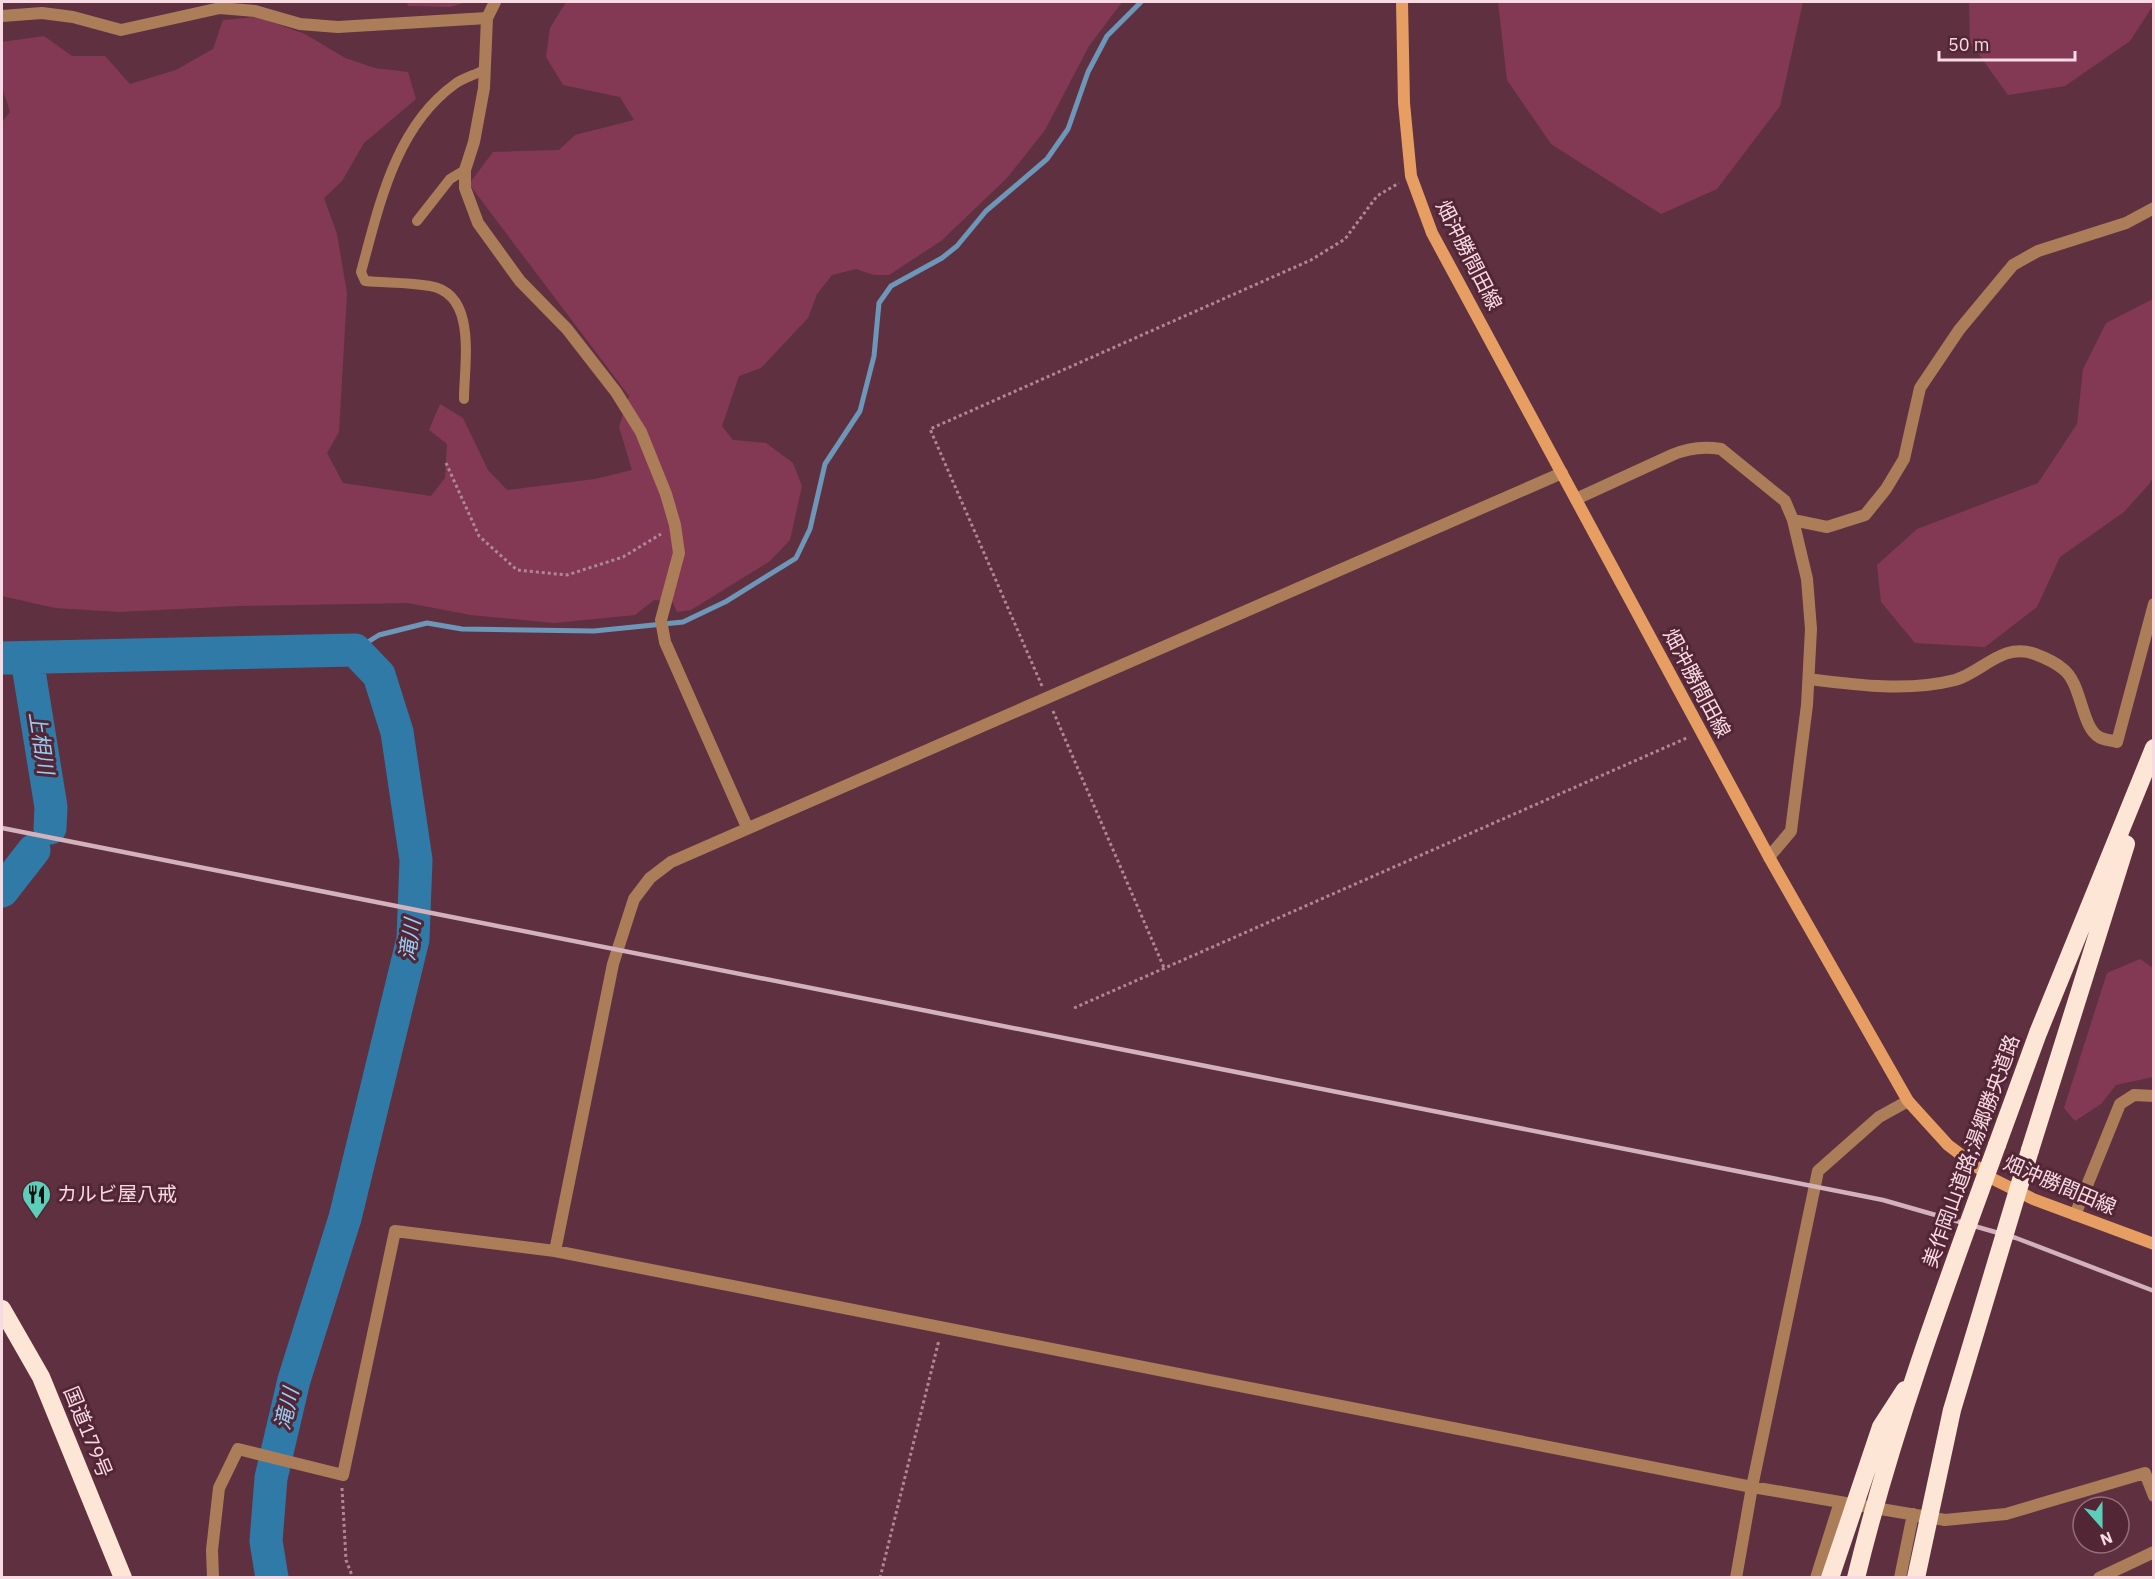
<svg xmlns="http://www.w3.org/2000/svg" width="2155" height="1579" font-family="'IBM Plex Sans','Noto Sans JP',sans-serif">
<style>
.green{fill:#833954}
.lines{fill:none;stroke-linecap:round;stroke-linejoin:round}
.stream{stroke:#6c97b9;stroke-width:5}
.river{stroke:#307aa7;stroke-width:33}
.path{stroke:#ae8893;stroke-width:3;stroke-dasharray:3 3;stroke-linecap:butt}
.lane{stroke:#ab7e59;stroke-width:10}
.street{stroke:#ab7e59;stroke-width:12}
.secondary{stroke:#e69e63;stroke-width:12}
.highway{stroke:#fde6d5;stroke-width:18}
.rail{stroke:#d4b2bc;stroke-width:4.5}
.highway-bridge{stroke:#fde6d5;stroke-width:18}
.labels{text-anchor:middle;stroke-width:6;stroke-linejoin:round;paint-order:stroke}
.street-label{font-size:20px;fill:#f8dae2;stroke:#532636}
.poi-label{font-size:20px;fill:#f8dae2;stroke:#532636;text-anchor:start}
.water-label{font-size:21px;font-style:italic;fill:#96cef5;stroke:#532636}
</style>
<rect width="100%" height="100%" fill="#5f3140"/>
<!-- green -->
<path class="green" d="M407 2H467L450 7 408 6Z
M566 2H1122L1089 46 1045 130 1007 178 941 241 889 275H874L856 269 832 275 817 294 808 318 761 368 739 376 722 426 733 440 766 443 793 463 802 486 790 540 770 561 691 610 677 612 672 601 654 600 635 615 554 623 471 615 408 603 239 606 119 612 55 608 2 596V122L10 112 2 87V42L44 36 72 56H105L130 84 176 70 213 49 223 20 257 17 305 34 345 58 375 68 408 72 416 99 364 143 342 181 324 198 337 234 347 293 339 432 327 453 343 483 431 496 445 478 447 444 429 430 440 404 463 418 488 470 507 490 595 479 632 470 619 427 629 396 469 184 493 152 559 150 575 135 634 120 620 97 563 85 546 57 550 28Z
M1498 2H1803L1780 106 1717 189 1661 214 1551 144 1507 80Z
M1969 2H2153L2154 4 2130 41 2065 86 2008 95 1970 42Z
M2153 299 2154 475 2150 483 2124 512 2060 557 2037 607 1985 647 1915 643 1881 602 1877 565 1917 529 2038 483 2077 424 2083 369 2106 323Z
M2140 959 2153 968V1077L2116 1085 2101 1104 2075 1121 2064 1108 2107 973Z"/>
<g class="lines">
<!-- stream -->
<path class="stream" d="M355 650 379 635 427 623 462 629 594 631 683 622 725 602 796 558 810 529 825 464 860 411 874 356 879 303 891 286 942 258 957 246 986 211 1047 159 1068 129 1088 72 1107 36 1141 2"/>
<!-- river -->
<path class="river" d="M2 658 355 650 379 675 397 732 416 860 413 939 345 1218 294 1380 271 1478 266 1541 272 1578
M27 659 51 807 50 828
M2 891 34 850"/>
<!-- path -->
<path class="path" d="M446 463 479 536 517 570 567 575 623 557 661 534
M1042 686 930 429 1311 260 1345 239 1377 196 1399 183
M1053 711 1165 970
M1074 1008 1689 737
M342 1488 346 1560 353 1578
M880 1578 939 1340"/>
<!-- lane -->
<path class="lane" d="M417 221 450 179 465 170
M464 399C464 364 478 294 430 286 409 282 386 283 365 281L361 272C379 206 395 127 455 84 463 78 475 75 484 70"/>
<!-- street -->
<path class="street" d="M495 2 487 18 484 88 474 142 465 170V188L478 223 520 281 567 329 616 392 641 432 666 494 675 525 679 553 661 620 665 642 747 827
M2 16 42 13 73 17 121 30 220 8 255 11 300 24 338 27 487 18
M1576 499 1672 455C1688 448 1703 446 1721 449L1785 501 1793 520 1807 579 1811 629 1807 705 1791 831 1769 857
M1793 520 1827 527 1865 515 1886 489 1904 459 1920 388 1959 330 2013 265 2038 251 2126 223 2154 208
M1809 679C1856 685 1908 692 1955 680 1983 672 2002 642 2035 654 2043 657 2056 663 2063 669 2082 683 2081 727 2099 737 2104 740 2111 740 2117 742L2154 604
M2075 1215 2120 1104 2134 1095 2154 1096
M555 1251 613 964 634 899 650 878 671 862 1562 473
M213 1578 212 1550 219 1488 238 1449 343 1475 395 1231 555 1251 1752 1487 1945 1520 2006 1514 2145 1473 2154 1496
M1736 1578 1752 1487 1818 1171 1879 1117 1908 1101
M1816 1578 1840 1502
M1900 1578 1913 1514
M2099 1578 2154 1552"/>
<!-- secondary -->
<path class="secondary" d="M1402 2 1404 103 1411 176 1432 233 1769 857 1908 1101 1948 1145 1993 1179 2033 1199 2154 1244"/>
<!-- highway -->
<path class="highway" d="M1997 1145 2038 1033 2154 748
M2030 1150 2126 844
M2 1309 41 1377 123 1578"/>
<!-- rail -->
<path class="rail" d="M2 828 1883 1200 2016 1238 2154 1291"/>
<!-- highway-bridge -->
<path class="highway-bridge" d="M1830 1578 1881 1427 1905 1390
M1856 1578C1892 1430 1945 1287 1997 1145
M1916 1578 1952 1410 2030 1150"/>
</g>
<!-- icons -->
<defs>
<symbol id="restaurant-pin" viewBox="-11 -11 22 30"><path d="M0 17L-7.5 6A9.5 9.5 0 1 1 7.5 6Z" fill="#5dceb9" stroke="#532636"/><path d="M-5-6h1v4h1v-4h1v4h1v-4h1v5L-1.5 .5V6h-2V.5L-5-1ZM5-6V6H3V1.5H1.5Q1.5-4 5-6Z" fill="#111"/></symbol>
</defs>
<g fill-rule="evenodd">
<use href="#restaurant-pin" x="20" y="1178" width="33" height="45"/>
</g>
<g class="labels">
<!-- street labels -->
<g class="street-label">
<text transform="translate(1469 255) rotate(63)" y="7">畑沖勝間田線</text>
<text transform="translate(1697 683) rotate(62)" y="7">畑沖勝間田線</text>
<text transform="translate(1971 1151) rotate(-70)" y="7">美作岡山道路;湯郷勝央道路</text>
<text transform="translate(2060 1185) rotate(23)" y="7">畑沖勝間田線</text>
<text transform="translate(88 1432) rotate(68)" y="7">国道179号</text>
</g>
<!-- poi labels -->
<g class="poi-label">
<text x="57" y="1201">カルビ屋八戒</text>
</g>
<!-- water labels -->
<g class="water-label">
<text transform="translate(41 743) rotate(81)" y="7">上相川</text>
<text transform="translate(410 940) rotate(-82)" y="7">滝川</text>
<text transform="translate(287 1409) rotate(-77)" y="7">滝川</text>
</g>
</g>
<!-- border -->
<rect width="2155" height="1579" fill="none" stroke="#f8dae2" stroke-width="6"/>
<!-- north arrow -->
<g transform="translate(2101 1525) rotate(159)"><circle r="28" fill="#532636" stroke="#956e7b" stroke-width="1.5"/>
<path d="M0-4.5L10 22L0 15L-10 22Z" fill="#5dceb9"/>
<text y="-9" font-size="16" font-weight="bold" text-anchor="middle" fill="#f8dae2">N</text>
</g>
<!-- scale -->
<path d="M1939 51v9h136v-9" fill="none" stroke="#f8dae2" stroke-width="3"/>
<text x="1948" y="51" font-size="18" fill="#f8dae2" stroke="#532636" stroke-width="4.5" paint-order="stroke">50 m</text>
</svg>
